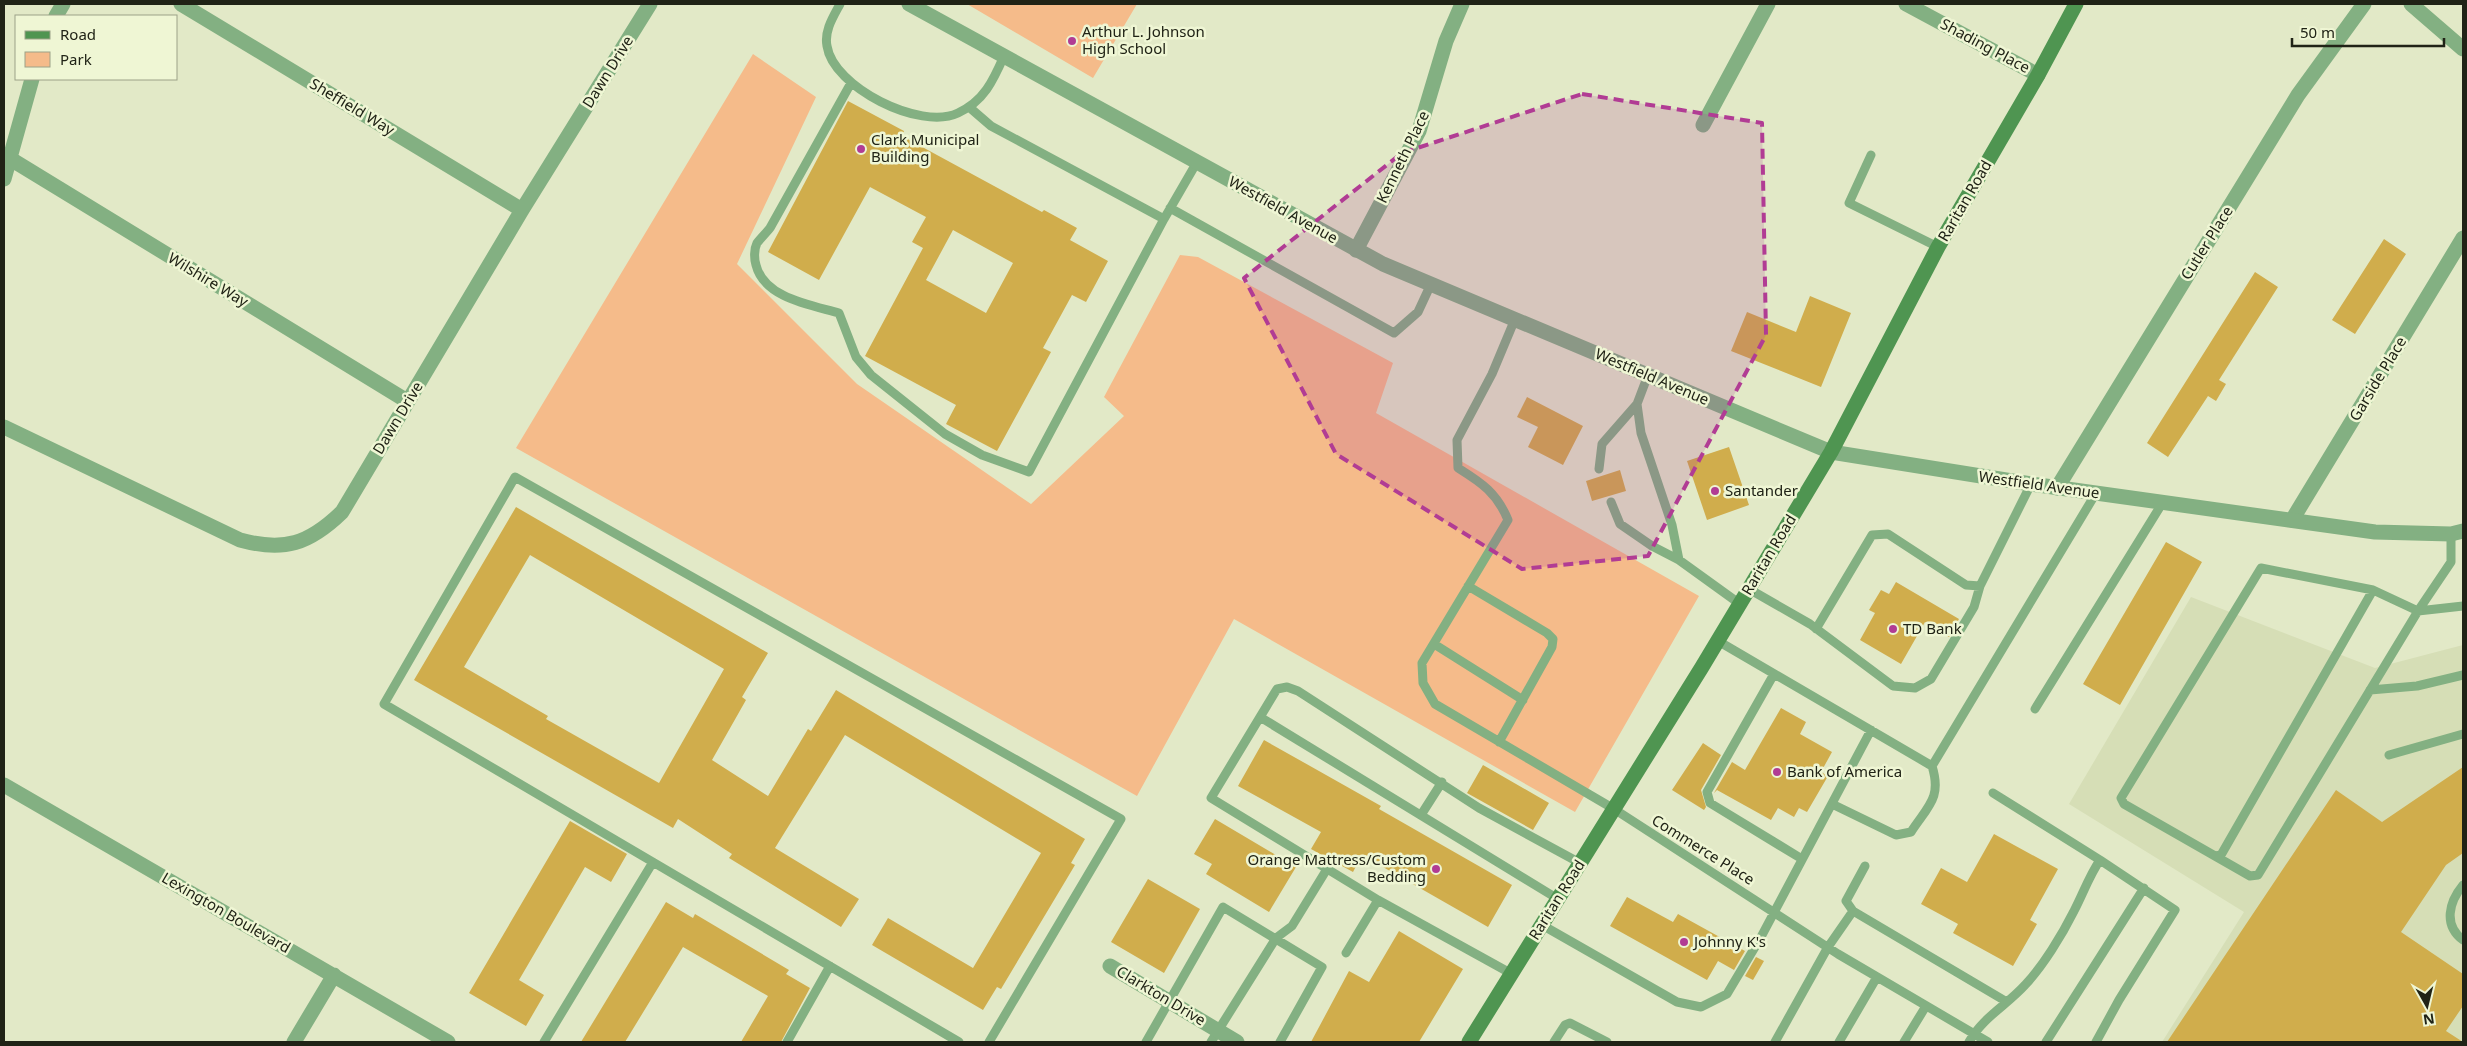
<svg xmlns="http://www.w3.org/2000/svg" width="2467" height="1046" font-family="'Noto Sans',sans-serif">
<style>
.built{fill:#d6deb6}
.green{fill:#f5bb8a}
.building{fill:#d0ad4c;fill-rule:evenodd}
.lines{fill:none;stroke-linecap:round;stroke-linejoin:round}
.service{stroke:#83b082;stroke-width:9}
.minor{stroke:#83b082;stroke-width:15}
.tertiary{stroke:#83b082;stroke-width:15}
.secondary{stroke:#4f9551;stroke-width:15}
.marked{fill:#b13c94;fill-opacity:0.2;stroke:#b13c94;stroke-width:4;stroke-dasharray:10 6;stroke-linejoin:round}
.poi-dot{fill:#b13c94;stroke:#eff6d4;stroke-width:2}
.labels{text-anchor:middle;stroke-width:5;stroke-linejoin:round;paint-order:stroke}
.poi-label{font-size:15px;fill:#202316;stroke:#eff6d4;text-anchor:start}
.street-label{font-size:15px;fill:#202316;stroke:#eff6d4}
</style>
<rect width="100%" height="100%" fill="#e2e9c7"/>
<!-- built -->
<path class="built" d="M2191 597 2375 668 2463 645V1042H2162L2244 912 2069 804Z"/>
<!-- green -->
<path class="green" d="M967 4H1137L1093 78Z
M753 54 816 97 737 264 857 384 1031 504 1124 416 1104 397 1180 255 1198 257 1393 363 1376 413 1699 596 1575 812 1234 619 1137 796 516 448Z"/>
<!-- building -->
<path class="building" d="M848 101 904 131 902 136 1042 212 1044 210 1077 228 1070 240 1108 261 1086 302 1072 295 1043 348 1051 352 997 451 946 424 956 405 865 356 923 248 912 242 926 217 870 187 819 280 768 252ZM953 230 1013 263 986 313 926 280Z
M2384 239 2406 254 2355 334 2332 320Z
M2255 272 2278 287 2219 380 2226 384 2216 401 2208 396 2168 457 2147 443Z
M1810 296 1851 313 1821 387 1731 351 1747 312 1796 332Z
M1527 397 1583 426 1563 465 1528 447 1538 427 1517 417Z
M1729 447 1749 505 1707 520 1687 461Z
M1620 470 1626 491 1592 501 1586 481Z
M516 507 768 653 742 697 746 700 712 760 768 796 808 729 811 731 836 690 1085 839 1071 863 1075 865 1001 989 997 987 983 1010 872 945 888 918 973 968 1041 853 845 735 775 848 859 899 841 927 729 858 732 854 678 819 673 828 414 680ZM530 555 724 669 659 783 546 719 548 716 464 667Z
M2166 542 2202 562 2120 705 2083 684Z
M1896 582 1959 619 1949 637 1925 622 1901 664 1860 640 1875 613 1869 610 1881 590 1889 594Z
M1781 708 1806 722 1800 734 1832 752 1821 772 1828 776 1807 812 1799 808 1794 817 1778 808 1771 820 1717 790 1714 793 1732 762 1745 770Z
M1264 740 1381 806 1379 809 1512 885 1488 927 1362 855 1353 872 1311 849 1321 832 1238 786Z
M1703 743 1721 755 1701 790 1706 807 1704 810 1672 790Z
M1483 765 1549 803 1533 830 1467 793Z
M2463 767V853L2446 865 2401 932 2463 974V1006L2446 1031 2463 1042H2167L2336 790 2382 822Z
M1215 819 1296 867 1269 912 1206 874 1212 864 1194 854Z
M570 821 627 854 611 882 585 867 519 980 544 995 526 1026 469 993Z
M1994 834 2058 869 2030 920 2037 924 2013 966 1953 933 1958 924 1921 904 1941 868 1967 882Z
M1148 879 1200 909 1164 973 1111 942Z
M1627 897 1673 922 1678 914 1745 951 1734 970 1718 961 1707 980 1610 926Z
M666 902 693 918 695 914 789 970 786 974 810 988 781 1042H741L768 996 683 947 625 1042H581Z
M1399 931 1463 969 1419 1042H1311L1349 971 1369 982Z
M1756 957 1764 961 1753 980 1745 976Z"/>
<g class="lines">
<!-- service -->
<path class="service" d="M840 4C833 17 824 31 827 46 833 87 920 131 958 113 984 101 993 81 1004 56
M851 83 770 228C766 233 761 238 757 243 754 249 754 259 756 265 764 298 811 305 839 313L856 357 871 375 945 434 982 455 1029 472 1164 219
M969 107 991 126 1164 219 1197 162
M1871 155 1849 203 1938 247
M1170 208 1394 333 1418 312 1431 284
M1515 319 1492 374 1457 440 1458 468C1482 483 1497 493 1508 520L1422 663 1423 683 1435 704 1614 809 1838 954 1988 1042
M1637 404 1641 433 1672 525 1679 560
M1599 469 1602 444 1637 404 1648 375
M1611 502 1620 524 1652 546 1679 560 1740 604
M1468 586 1547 633 1553 639 1552 647 1499 742
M1749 589 1810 624 1893 686 1915 688 1931 679 1974 607 1980 586
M2373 590 2221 855 2215 856 2124 804 2121 798 2261 568 2373 590 2418 611 2463 606
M1816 629 1872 535 1888 534 1966 585 1980 586 2031 484
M1718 641 1932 766 2096 493
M1434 644 1523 700
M1774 674 1707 792 1710 803 1802 859
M2370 690 2417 686 2463 675
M2035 709 2163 502
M1260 717 1558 899
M2389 755 2463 734
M1993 793 2100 860
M1832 804 1896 835 1911 832C1928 806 1942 798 1932 766
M1421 815 1442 782
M2215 856 2250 876 2258 875 2418 611 2451 562V534
M2463 885C2449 902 2443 925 2463 940
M1853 911 1846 901 1865 866
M1542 925 1677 1002 1701 1007 1727 994 1761 937 1871 730
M1346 953 1378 900
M1512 974 1378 900 1211 798 1277 689 1287 687 1298 691 1479 808 1580 863
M544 1042 653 862
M787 1042 830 966
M959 1042 384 704 515 477 1121 819 989 1042
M1146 1042 1223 907 1322 967 1280 1042
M1211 1042 1276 938 1292 926 1327 869
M1554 1042 1565 1025 1570 1023 1607 1042
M1775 1042 1828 947 1853 911 2007 1002
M1839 1042 1877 977
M1904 1042 1926 1006
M1969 1042C1982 1018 2007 1005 2025 985 2043 966 2062 935 2074 911 2083 894 2089 876 2100 860L2175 910 2119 1000 2096 1042
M2046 1042 2144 888"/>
<!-- minor -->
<path class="minor" d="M181 4 522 210
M1906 4 2038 75
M2411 4 2463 49
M56 16 63 4
M1703 125 1768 4
M9 158 407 401
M4 179 32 79
M1356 250 1419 131 1446 41 1462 4
M4 427 240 540C284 552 309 544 342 512L522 210 650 4
M2057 488 2298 95 2364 4
M2292 520 2463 238
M4 785 448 1042
M1110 966 1237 1042
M294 1042 334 975"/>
<!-- tertiary -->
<path class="tertiary" d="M909 4 1383 264 1831 452 2031 484 2375 532 2451 534 2463 531"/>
<!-- secondary -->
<path class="secondary" d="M1469 1042 1702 667 1831 452 1938 247 2038 75 2076 4"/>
</g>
<!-- marked area -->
<path class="marked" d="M1582 94 1762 123 1766 335 1648 556 1522 569 1336 454 1244 278 1402 153Z"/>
<!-- markers -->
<g class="poi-dot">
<circle cx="1072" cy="41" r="5"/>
<circle cx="861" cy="149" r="5"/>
<circle cx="1715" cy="491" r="5"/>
<circle cx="1893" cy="629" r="5"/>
<circle cx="1777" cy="772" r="5"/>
<circle cx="1436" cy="869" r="5"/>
<circle cx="1684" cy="942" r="5"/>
</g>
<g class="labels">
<!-- poi labels -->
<g class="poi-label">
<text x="1082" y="37">Arthur L. Johnson<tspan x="1082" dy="17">High School</tspan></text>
<text x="871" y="145">Clark Municipal<tspan x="871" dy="17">Building</tspan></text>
<text x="1725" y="496">Santander</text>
<text x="1903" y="634">TD Bank</text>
<text x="1787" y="777">Bank of America</text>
<text x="1426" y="865" text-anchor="end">Orange Mattress/Custom<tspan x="1426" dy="17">Bedding</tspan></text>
<text x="1694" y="947">Johnny K's</text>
</g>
<!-- street labels -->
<g class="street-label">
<text transform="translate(1985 46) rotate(28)" y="5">Shading Place</text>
<text transform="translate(608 72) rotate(-58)" y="5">Dawn Drive</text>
<text transform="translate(352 107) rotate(31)" y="5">Sheffield Way</text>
<text transform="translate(1403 157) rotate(-64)" y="5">Kenneth Place</text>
<text transform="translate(1965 201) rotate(-60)" y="5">Raritan Road</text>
<text transform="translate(1283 210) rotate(29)" y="5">Westfield Avenue</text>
<text transform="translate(2207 243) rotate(-58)" y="5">Cutler Place</text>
<text transform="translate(208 280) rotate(31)" y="5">Wilshire Way</text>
<text transform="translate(1652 377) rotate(23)" y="5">Westfield Avenue</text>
<text transform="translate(2378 379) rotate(-59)" y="5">Garside Place</text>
<text transform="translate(398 418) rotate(-59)" y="5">Dawn Drive</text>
<text transform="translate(2039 485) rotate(8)" y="5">Westfield Avenue</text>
<text transform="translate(1769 555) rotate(-59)" y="5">Raritan Road</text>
<text transform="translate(1703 850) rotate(32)" y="5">Commerce Place</text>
<text transform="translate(1557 900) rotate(-58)" y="5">Raritan Road</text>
<text transform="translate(226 913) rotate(30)" y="5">Lexington Boulevard</text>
<text transform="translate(1161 996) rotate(31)" y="5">Clarkton Drive</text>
</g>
</g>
<!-- border -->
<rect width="2467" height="1046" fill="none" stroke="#202316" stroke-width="10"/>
<!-- legend -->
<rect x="15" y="15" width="162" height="65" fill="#eff6d4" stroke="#9ca288"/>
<rect x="25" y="31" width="25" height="8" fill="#4f9551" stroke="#9ca288"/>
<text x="60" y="40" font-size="15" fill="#202316">Road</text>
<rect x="25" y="52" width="25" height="15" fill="#f5bb8a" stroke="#9ca288"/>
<text x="60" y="65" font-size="15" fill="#202316">Park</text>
<!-- north arrow -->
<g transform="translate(2427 1006) rotate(172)" stroke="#eff6d4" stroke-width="4" paint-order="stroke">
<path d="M0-4L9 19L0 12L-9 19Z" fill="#202316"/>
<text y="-8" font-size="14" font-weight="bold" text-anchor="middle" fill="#202316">N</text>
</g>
<!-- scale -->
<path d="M2292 38v8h152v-8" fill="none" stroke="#202316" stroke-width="2.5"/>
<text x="2300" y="38" font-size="15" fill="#202316" stroke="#eff6d4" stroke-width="4" paint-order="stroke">50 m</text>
</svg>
